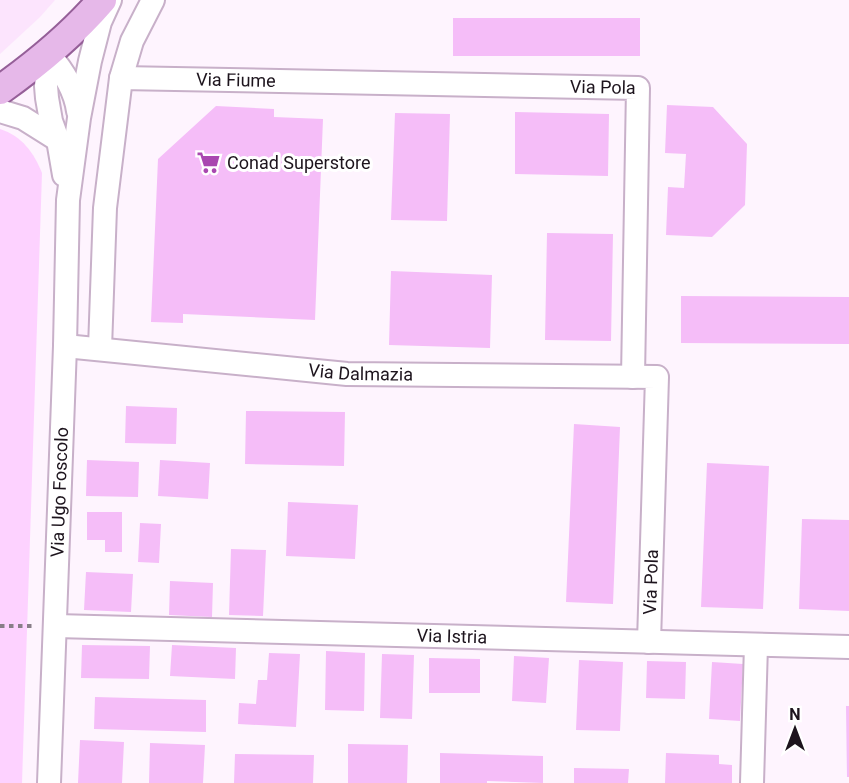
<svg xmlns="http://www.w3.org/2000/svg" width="849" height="783" font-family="Roboto,sans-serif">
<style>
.built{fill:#fce4fd}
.green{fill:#fdd2ff}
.building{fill:#f5bdf8}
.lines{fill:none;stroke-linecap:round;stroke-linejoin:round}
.minor-casing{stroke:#c8b0c9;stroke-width:26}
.major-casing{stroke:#955f98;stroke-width:32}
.path{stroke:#887e88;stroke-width:4;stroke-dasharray:4.5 4.5;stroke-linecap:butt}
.minor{stroke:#fff;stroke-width:22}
.major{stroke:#e6b8e9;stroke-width:28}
.labels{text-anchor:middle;stroke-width:6;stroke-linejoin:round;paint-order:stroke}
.street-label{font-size:18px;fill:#1d141d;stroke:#fff}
.poi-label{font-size:18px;fill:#1d141d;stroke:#fff;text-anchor:start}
</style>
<rect width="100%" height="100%" fill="#fef4fe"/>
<!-- built -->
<path class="built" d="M0 0H55L40 17 0 54Z"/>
<!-- green -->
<path class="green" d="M0 129C22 136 34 153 42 173L22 783H0Z"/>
<!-- building -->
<path class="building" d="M453 18H640V56H453Z
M667 105 713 107 747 144 745 205 712 237 666 235 668 187 684 188 686 154 665 153Z
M216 106 274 109V117L323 119 315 320 183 314V323L151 322 158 159Z
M515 112 609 114 608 176 515 174Z
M395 113 450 114 447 221 391 220Z
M547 233 613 234 611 341 545 340Z
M391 271 492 275 490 348 389 345Z
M681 296 849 297V344L681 343Z
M126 406 177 408 176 444 125 443Z
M246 411 345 412 344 466 245 464Z
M574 424 620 427 613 604 566 602Z
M87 460 139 462 138 497 86 496Z
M160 460 210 463 208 499 158 496Z
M707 463 769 466 763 609 701 607Z
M288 502 358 505 355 559 286 556Z
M87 512H122V552H105V540H87Z
M802 519 849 520V611L799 609Z
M140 523 161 524 159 563 138 562Z
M231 549 266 550 263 616 229 615Z
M86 572 133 574 131 612 84 610Z
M170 581 213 583 212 617 169 615Z
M82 645 150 646 149 679 81 678Z
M172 645 236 648 235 679 170 676Z
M326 651 365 653 364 711 325 710Z
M269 653 300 654 296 727 238 724 239 703 256 704 258 680H267Z
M382 654 414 655 412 719 380 718Z
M514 656 549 658 546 703 512 701Z
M429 658 480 659V693H429Z
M579 660 623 662 620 731 576 730Z
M647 661 686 662 685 699 646 698Z
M712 662 743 664 740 721 709 719Z
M95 697 206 700V732L94 729Z
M846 706H849V777H847Z
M80 740 124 742 122 783H78Z
M150 743 205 745 203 783H149Z
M348 744 408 745 407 783H348Z
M440 753 543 756V783L487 781V783H440Z
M666 753 719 755V764L732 765V783H665Z
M235 754 314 755 313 783H234Z
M574 768 629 769 628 783H574Z"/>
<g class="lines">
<defs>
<g id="minor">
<path d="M49 54 46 86 47 98 51 121 58 140 64 175"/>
<path d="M49 54C63 71 75 89 78 111"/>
<path d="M121 78 132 41 153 0"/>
<path d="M0 111 23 118 58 140"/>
<path id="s1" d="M65 346 347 374 657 377 649 642"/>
<path id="s2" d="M100 348 105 208 121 78 638 88 633 377"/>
<path id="s3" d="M56 626 849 647"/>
<path id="s4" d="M49 783 65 346 68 200 79 118 90 61 100 22 110 0"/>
<path d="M752 783 756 645"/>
</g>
<path id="major" d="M0 90C38 63 72 35 102 0"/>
</defs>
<!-- minor casing -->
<use href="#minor" class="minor-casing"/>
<!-- major casing -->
<use href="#major" class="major-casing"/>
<!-- path -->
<path class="path" d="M0 626H32"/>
<!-- minor -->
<use href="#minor" class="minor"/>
<!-- major -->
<use href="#major" class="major"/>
</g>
<!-- icons -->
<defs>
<symbol id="supermarket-bare" viewBox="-9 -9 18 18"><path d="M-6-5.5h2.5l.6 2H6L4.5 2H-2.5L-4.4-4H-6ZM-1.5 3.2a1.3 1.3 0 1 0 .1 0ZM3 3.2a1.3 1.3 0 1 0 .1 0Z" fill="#a948b0" stroke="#fff" stroke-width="2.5" paint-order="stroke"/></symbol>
</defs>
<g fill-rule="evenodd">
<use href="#supermarket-bare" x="192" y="146" width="33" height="33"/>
</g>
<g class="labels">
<!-- street labels -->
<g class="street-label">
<text dy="6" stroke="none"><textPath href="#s2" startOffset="386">Via Fiume</textPath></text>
<text dy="6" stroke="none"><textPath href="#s2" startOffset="753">Via Pola</textPath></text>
<text dy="6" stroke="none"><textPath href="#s1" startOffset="297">Via Dalmazia</textPath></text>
<text dy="6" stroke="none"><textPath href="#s4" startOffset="291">Via Ugo Foscolo</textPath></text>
<text transform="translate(651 582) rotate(-88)" y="6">Via Pola</text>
<text dy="6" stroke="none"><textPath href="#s3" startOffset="396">Via Istria</textPath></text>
</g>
<!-- poi labels -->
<g class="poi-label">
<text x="227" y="169">Conad Superstore</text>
</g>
</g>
<!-- north arrow -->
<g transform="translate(795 729)" stroke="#ffffff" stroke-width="4.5" paint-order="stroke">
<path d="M0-4.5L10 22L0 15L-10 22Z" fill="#1d141d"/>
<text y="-9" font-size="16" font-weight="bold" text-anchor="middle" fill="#1d141d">N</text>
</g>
</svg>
